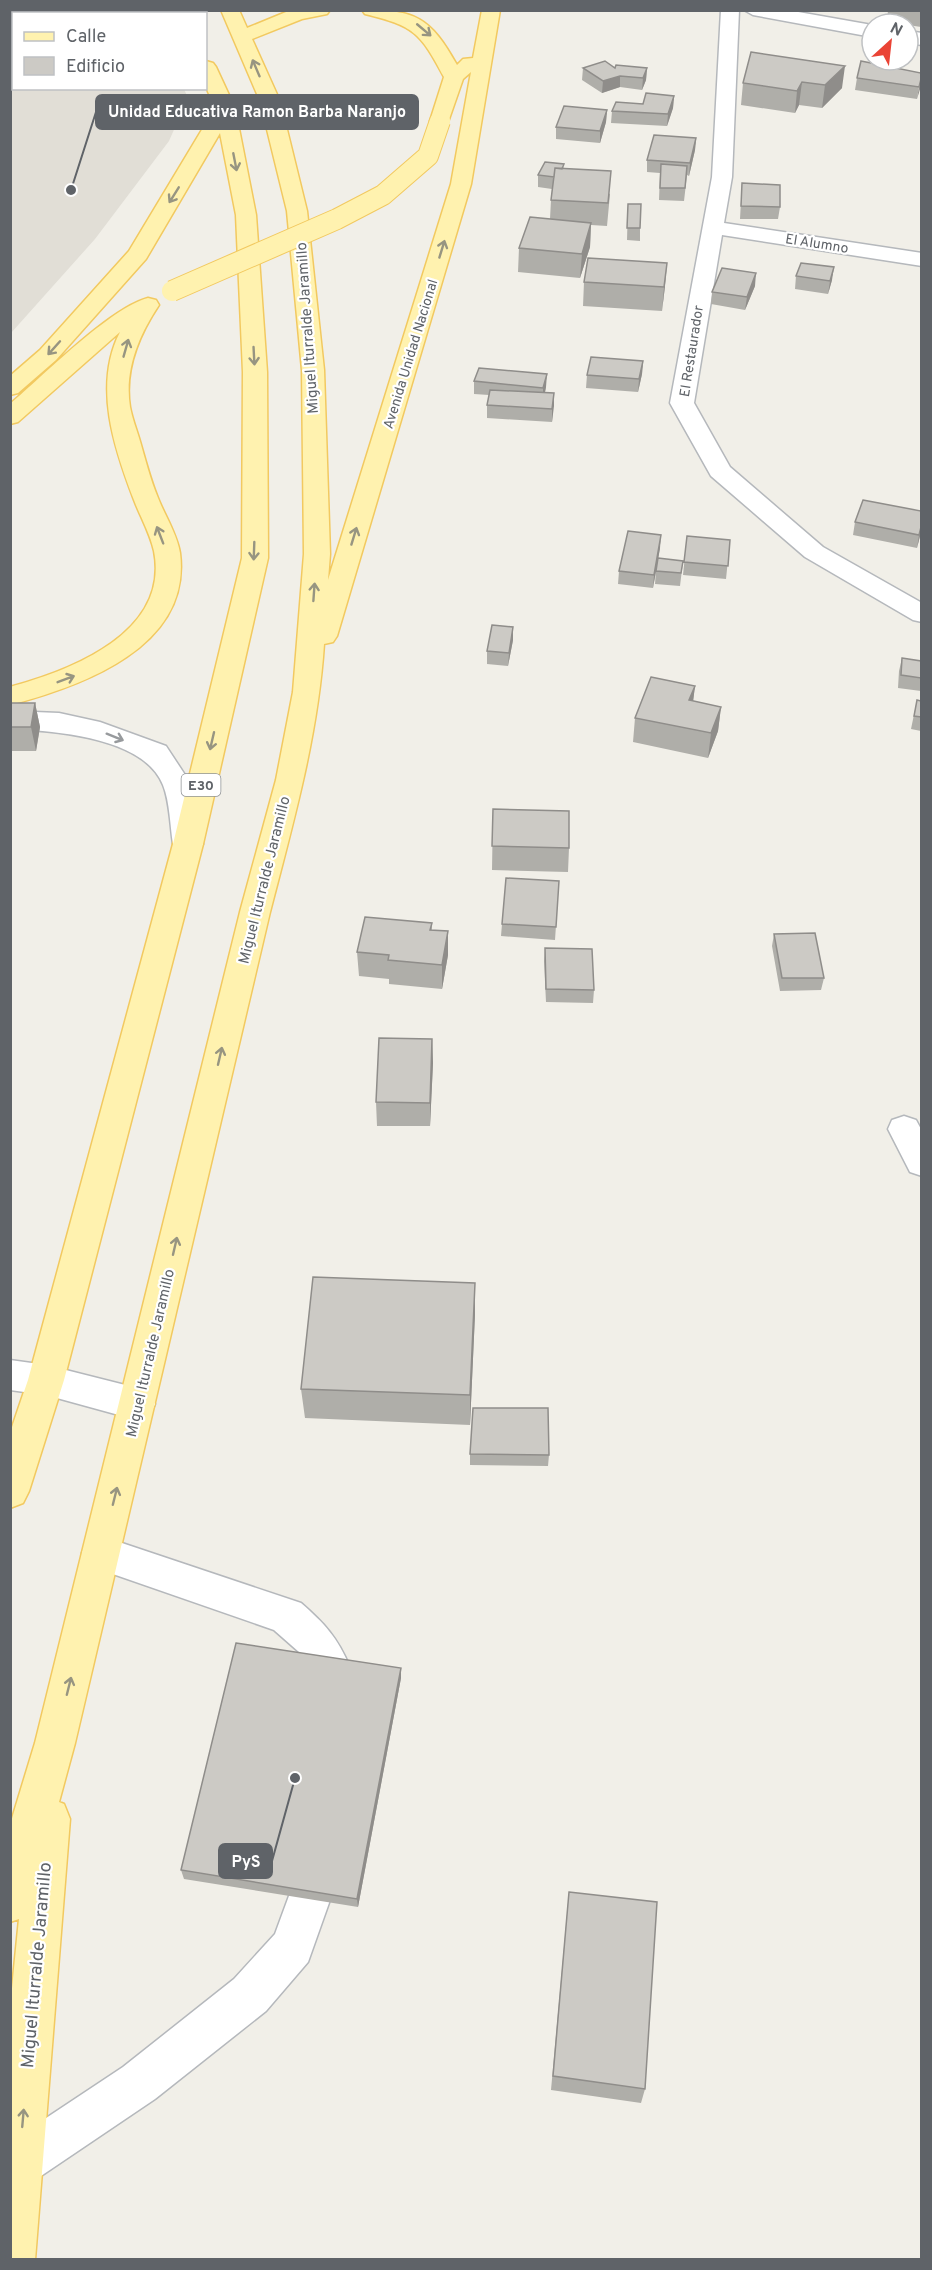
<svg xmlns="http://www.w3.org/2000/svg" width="932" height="2270" font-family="Overpass,sans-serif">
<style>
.education{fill:#e1ded6}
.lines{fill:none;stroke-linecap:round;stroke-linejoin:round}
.minor-casing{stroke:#b5b8bc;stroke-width:3}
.major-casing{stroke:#f2c960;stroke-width:3}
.minor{fill:#fff;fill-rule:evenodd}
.major{fill:#fff2af;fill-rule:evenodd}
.major-bridge-casing{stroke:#f2c960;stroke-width:22;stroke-linecap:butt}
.major-bridge{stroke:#fff2af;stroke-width:20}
.wall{fill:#afaea9}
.shaded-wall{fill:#8f8d8a}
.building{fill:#cccac5;stroke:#8f8d8a;stroke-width:1.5}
.oneway{stroke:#979581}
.oneway2{stroke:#979a9d}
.labels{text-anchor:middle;stroke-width:4.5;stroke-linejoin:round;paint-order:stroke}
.far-street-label{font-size:14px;fill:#5f6368;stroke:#fff}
.shield{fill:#fff;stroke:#8f9295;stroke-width:1.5}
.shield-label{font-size:14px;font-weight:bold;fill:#5f6368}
.street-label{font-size:15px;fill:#5f6368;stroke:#fff}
.near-street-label{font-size:18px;fill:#5f6368;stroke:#fff}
.leader{fill:none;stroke:#5f6368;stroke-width:2}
.callout-dot{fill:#5f6368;stroke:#fff;stroke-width:2}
.callout{fill:#5f6368;stroke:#5f6368;stroke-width:2}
.callout-label{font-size:16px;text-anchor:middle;font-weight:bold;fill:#fff}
</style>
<rect width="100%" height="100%" fill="#f1efe8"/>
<!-- education -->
<path class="education" d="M11 10H152L153 13 14 14V88L184 89 188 98 169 141 95 239 11 333Z"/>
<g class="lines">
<defs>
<path id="minor" d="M721 10H739L732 177 724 223 922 253V266L722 235 694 403 730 467 823 547 922 603V622L913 620 805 557 711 476 670 403 712 177Z
M744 10H787L872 25V37L753 15Z
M908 31 922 33V45L908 43Z
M10 711 59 713 100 722 166 746 191 784 203 844 198 851 188 854 178 851 173 844C170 826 170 802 163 785 144 737 55 731 10 729Z
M904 1116 916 1120 922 1131V1176L910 1172 888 1129 892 1120Z
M10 1360 46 1365 137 1388 150 1393 155 1404 150 1415 137 1420 46 1395 10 1390Z
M101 1536 301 1603C325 1624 337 1637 350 1667L344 1680 330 1686 316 1680 299 1652 274 1630 87 1565 82 1553 87 1541Z
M308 1878 323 1885 330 1900 308 1962 266 2011 155 2099 35 2180 19 2187 10 2184V2142L123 2067 234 1979 275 1934 293 1885Z"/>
<path id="major" d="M170 10H188L190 14H172Z
M221 10H239L247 28 291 10H330L327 14 302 19 252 39 280 101 307 211 324 370 330 554 328 580 451 184 471 72 463 79 447 125H433L430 121 444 77C420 32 414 26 365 14L362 10C416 10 430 17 457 65L463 59 473 58 482 10H500L471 184 337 636 333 642 324 644C318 736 293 823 270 912L75 1743 59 1802 64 1804 70 1819 35 2260H10V2008L19 1919 10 1922V1825L35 1743 240 912 276 780 293 692 304 554 302 370 287 211 260 101Z
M206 61 213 63 216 67 235 108 256 215 267 372 268 558 203 844 64 1380 29 1491 23 1503 10 1508V1433L28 1380 173 844 242 558 243 372 236 215 220 133 146 259 56 360 18 393 10 395V376L40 350 129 251 215 108 206 87Z
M148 298 156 300 159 305C139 335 124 370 130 407 132 418 136 428 139 438 145 458 150 479 158 498 165 516 177 534 180 553 192 647 82 686 10 705V687C73 670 170 632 154 551 150 533 140 516 134 500 114 448 93 385 120 332L18 422 10 424V404C43 376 110 308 148 298Z"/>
</defs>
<!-- minor casing -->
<use href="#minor" class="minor-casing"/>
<!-- major casing -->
<use href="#major" class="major-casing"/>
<!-- minor -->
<use href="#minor" class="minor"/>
<!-- major -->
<use href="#major" class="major"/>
<defs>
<path id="major-bridge" d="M172 291 337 219 383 195 428 156 440 121"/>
</defs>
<!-- major-bridge casing -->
<use href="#major-bridge" class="major-bridge-casing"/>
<!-- major-bridge -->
<use href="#major-bridge" class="major-bridge"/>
</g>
<!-- wall -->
<path class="wall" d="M888 10H921V27L908 25V24H900L887 22Z
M751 52 842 88 822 108 799 105 795 113 741 105 743 83Z
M583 68H647L646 80 642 90 620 87 602 93 582 80Z
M921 73 917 99 855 90 857 78Z
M674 96 673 108 667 126 611 123 612 111Z
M607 110 606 122 600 143 556 139V127Z
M696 138 695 150 689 176 687 175 684 201 659 200 660 173 647 172V160Z
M564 169 610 194 607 226 591 225 590 247 580 278 518 272 519 248 550 219 551 200 552 189 538 187V175Z
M742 183 780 207 778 219H740Z
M628 204 640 228V241L627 240Z
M796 276 832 280 828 294 795 289Z
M584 282 665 286 662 311 583 306Z
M755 286 745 310 711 304 712 292Z
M643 361 642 374 638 392 586 388 587 375Z
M474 381 546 387 545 393H554L552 422 487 418V405L489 395 474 394Z
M855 522 921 532 917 548 853 535Z
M687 536 730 540 726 579 683 575Z
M660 548 653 588 618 584 619 571Z
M683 561 680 586 655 584 656 571Z
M513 627V640L508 666 487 664V651Z
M921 653V691L898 688 899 671 902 658 920 661Z
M695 686 693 701 721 707 718 731 708 758 633 742 635 718Z
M917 700 921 701V731L911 729Z
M10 703H35L40 727 36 751H10Z
M493 809 569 848 568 872 492 870Z
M559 881 555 940 501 936 502 924Z
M432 923V930L448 931V955L442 989 389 984V979L359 976 357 952Z
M774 934 824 978 821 990 780 991 772 946Z
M545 948 594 990 593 1003 546 1002 544 961Z
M432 1039 433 1063 430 1126H377L376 1102Z
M475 1314 470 1425 305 1418 301 1389Z
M470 1454 549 1455 548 1466 470 1465Z
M401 1668V1678L358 1907 184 1879 181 1870Z
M569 1892 645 2089 641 2103 551 2090Z"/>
<!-- shaded-wall -->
<path class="shaded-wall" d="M845 66 842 88 822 108 825 85Z
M647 68 646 80 642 90 643 78Z
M620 76V87L602 93 603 81Z
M921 79V86L917 99 919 87Z
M802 82 799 105 795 113 797 91Z
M674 96 673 108 667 126 668 114Z
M607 110 606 122 600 143V131Z
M696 138 695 150 689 176 690 163Z
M591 223 590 247 580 278 582 254Z
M667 263 665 286 662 311 664 287Z
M834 267 832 280 828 294 830 281Z
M756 273 755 286 745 310 747 297Z
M643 361 642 374 638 392 639 379Z
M547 374 546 387 543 400V388Z
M554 393V406L552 422V409Z
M921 527V532L917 548 919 535Z
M661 535 660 548 653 588 654 575Z
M513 627V640L508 666 509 653Z
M695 686 692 710 689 700Z
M35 703 40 727 36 751 31 727Z
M721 707 718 731 708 758 711 733Z
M448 931V955L442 989V965Z
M432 1039 433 1063 430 1126V1103Z
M475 1283V1314L470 1425V1395Z
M401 1668V1678L358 1907 357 1899Z"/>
<!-- building -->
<path class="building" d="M751 52 845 66 825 85 802 82 797 91 743 83Z
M605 61 615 68 616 65 647 68 643 78 620 76 603 81 583 68Z
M861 61 921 73V79L919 87 857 78Z
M646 93 674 96 668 114 612 111 616 102 643 104Z
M564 106 607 110 600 131 556 127Z
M654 135 696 138 690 163 647 160Z
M545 162 564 164 562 169 555 168 554 177 538 175Z
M661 164 687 166 685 188H660Z
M555 168 611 171 608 203 551 200Z
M742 183 780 185V207L741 206Z
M628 204H641L640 228H627Z
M530 217 591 223 582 254 519 248Z
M588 258 667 263 664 287 584 282Z
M801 263 834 267 830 281 796 276Z
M722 268 756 273 747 297 712 292Z
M591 357 643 361 639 379 587 375Z
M479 368 547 374 543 388 474 381Z
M490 390 554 393 552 409 487 405Z
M863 500 921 511V527L919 535 855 522Z
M628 531 661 535 654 575 619 571Z
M687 536 730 540 728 566 684 562Z
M658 558 683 561 681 573 656 571Z
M492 625 513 627 509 653 487 651Z
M902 658 921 661V678L901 675Z
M651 677 695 686 689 700 721 707 711 733 635 718Z
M917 700 921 701V717L914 716Z
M10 703H35L31 727H10Z
M493 809 569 811V848L492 846Z
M506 878 559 881 556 927 502 924Z
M365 917 432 923 430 930 448 931 442 965 388 960 389 955 357 952Z
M815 933 824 978H782L774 934Z
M545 948 592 949 594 990 546 989Z
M379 1038 432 1039 430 1103 376 1102Z
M313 1277 475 1283 470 1395 301 1389Z
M473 1408H548L549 1455 470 1454Z
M236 1643 401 1668 357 1899 181 1870Z
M569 1892 657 1902 645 2089 553 2076Z"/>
<!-- one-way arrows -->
<defs><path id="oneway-shaft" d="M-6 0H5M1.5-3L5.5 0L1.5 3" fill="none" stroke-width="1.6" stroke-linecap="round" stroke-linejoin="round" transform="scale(1.5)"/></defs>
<g class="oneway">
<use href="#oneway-shaft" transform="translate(424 30) rotate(40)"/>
<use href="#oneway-shaft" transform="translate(256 68) rotate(-113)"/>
<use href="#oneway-shaft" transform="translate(235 162) rotate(79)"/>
<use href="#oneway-shaft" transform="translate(174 195) rotate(122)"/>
<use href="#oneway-shaft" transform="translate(442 249) rotate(-73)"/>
<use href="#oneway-shaft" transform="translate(54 348) rotate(132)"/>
<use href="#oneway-shaft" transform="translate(126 348) rotate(-74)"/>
<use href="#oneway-shaft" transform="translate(254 356) rotate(87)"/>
<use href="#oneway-shaft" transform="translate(160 535) rotate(-111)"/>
<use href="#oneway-shaft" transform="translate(354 536) rotate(-73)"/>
<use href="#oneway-shaft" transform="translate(254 551) rotate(92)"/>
<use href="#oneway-shaft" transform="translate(314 592) rotate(-86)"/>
<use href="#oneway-shaft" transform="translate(66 679) rotate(-21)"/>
<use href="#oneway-shaft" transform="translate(212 741) rotate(103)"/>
<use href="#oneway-shaft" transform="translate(220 1056) rotate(-77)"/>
<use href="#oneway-shaft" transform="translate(175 1246) rotate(-77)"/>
<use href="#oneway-shaft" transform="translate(115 1496) rotate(-76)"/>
<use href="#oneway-shaft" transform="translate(69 1686) rotate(-76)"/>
<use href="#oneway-shaft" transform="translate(23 2118) rotate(-85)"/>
</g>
<use class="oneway2" href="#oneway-shaft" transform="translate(115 737) rotate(22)"/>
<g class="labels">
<!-- far-street labels -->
<g class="far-street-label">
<text transform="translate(817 243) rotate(9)" y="5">El Alumno</text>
<text transform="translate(691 351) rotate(-81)" y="5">El Restaurador</text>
<text transform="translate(410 354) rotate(-73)" y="5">Avenida Unidad Nacional</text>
</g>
<!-- shield labels -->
<rect class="shield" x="181.5" y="774" width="39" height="22" rx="4.5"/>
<g class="shield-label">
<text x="201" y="790">E30</text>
</g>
<!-- street labels -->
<g class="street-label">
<text transform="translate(307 328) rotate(-94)" y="5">Miguel Iturralde Jaramillo</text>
<text transform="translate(264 880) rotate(-76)" y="5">Miguel Iturralde Jaramillo</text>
<text transform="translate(150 1353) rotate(-77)" y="5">Miguel Iturralde Jaramillo</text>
</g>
<!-- near-street labels -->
<g class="near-street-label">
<text transform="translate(36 1965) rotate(-85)" y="6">Miguel Iturralde Jaramillo</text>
</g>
</g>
<!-- callouts -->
<path class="leader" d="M71 190L96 112M295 1778L272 1861"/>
<g class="callout-dot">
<circle cx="71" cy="190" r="6"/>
<circle cx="295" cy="1778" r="6"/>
</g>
<g class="callout">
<rect x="96" y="95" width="322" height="34" rx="6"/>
<rect x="219" y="1844" width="53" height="34" rx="6"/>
</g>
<g class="callout-label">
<text x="257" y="117">Unidad Educativa Ramon Barba Naranjo</text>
<text x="246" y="1867">PyS</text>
</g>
<!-- border -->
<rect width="932" height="2270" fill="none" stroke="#5f6368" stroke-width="24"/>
<!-- legend -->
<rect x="12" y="12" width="195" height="78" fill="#ffffff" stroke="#bfc1c3" stroke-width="1.5"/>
<rect x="24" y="32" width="30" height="9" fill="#fff2af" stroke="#bfc1c3" stroke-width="1.5"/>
<text x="66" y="42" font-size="18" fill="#5f6368">Calle</text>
<rect x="24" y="57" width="30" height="18" fill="#cccac5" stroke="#bfc1c3" stroke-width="1.5"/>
<text x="66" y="72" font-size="18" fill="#5f6368">Edificio</text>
<!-- north arrow -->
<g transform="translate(890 42) rotate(27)"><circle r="28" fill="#ffffff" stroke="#bfc1c3" stroke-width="1.5"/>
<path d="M0-4.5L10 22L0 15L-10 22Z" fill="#ea4335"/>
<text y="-9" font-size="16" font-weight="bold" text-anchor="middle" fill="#5f6368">N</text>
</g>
</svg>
